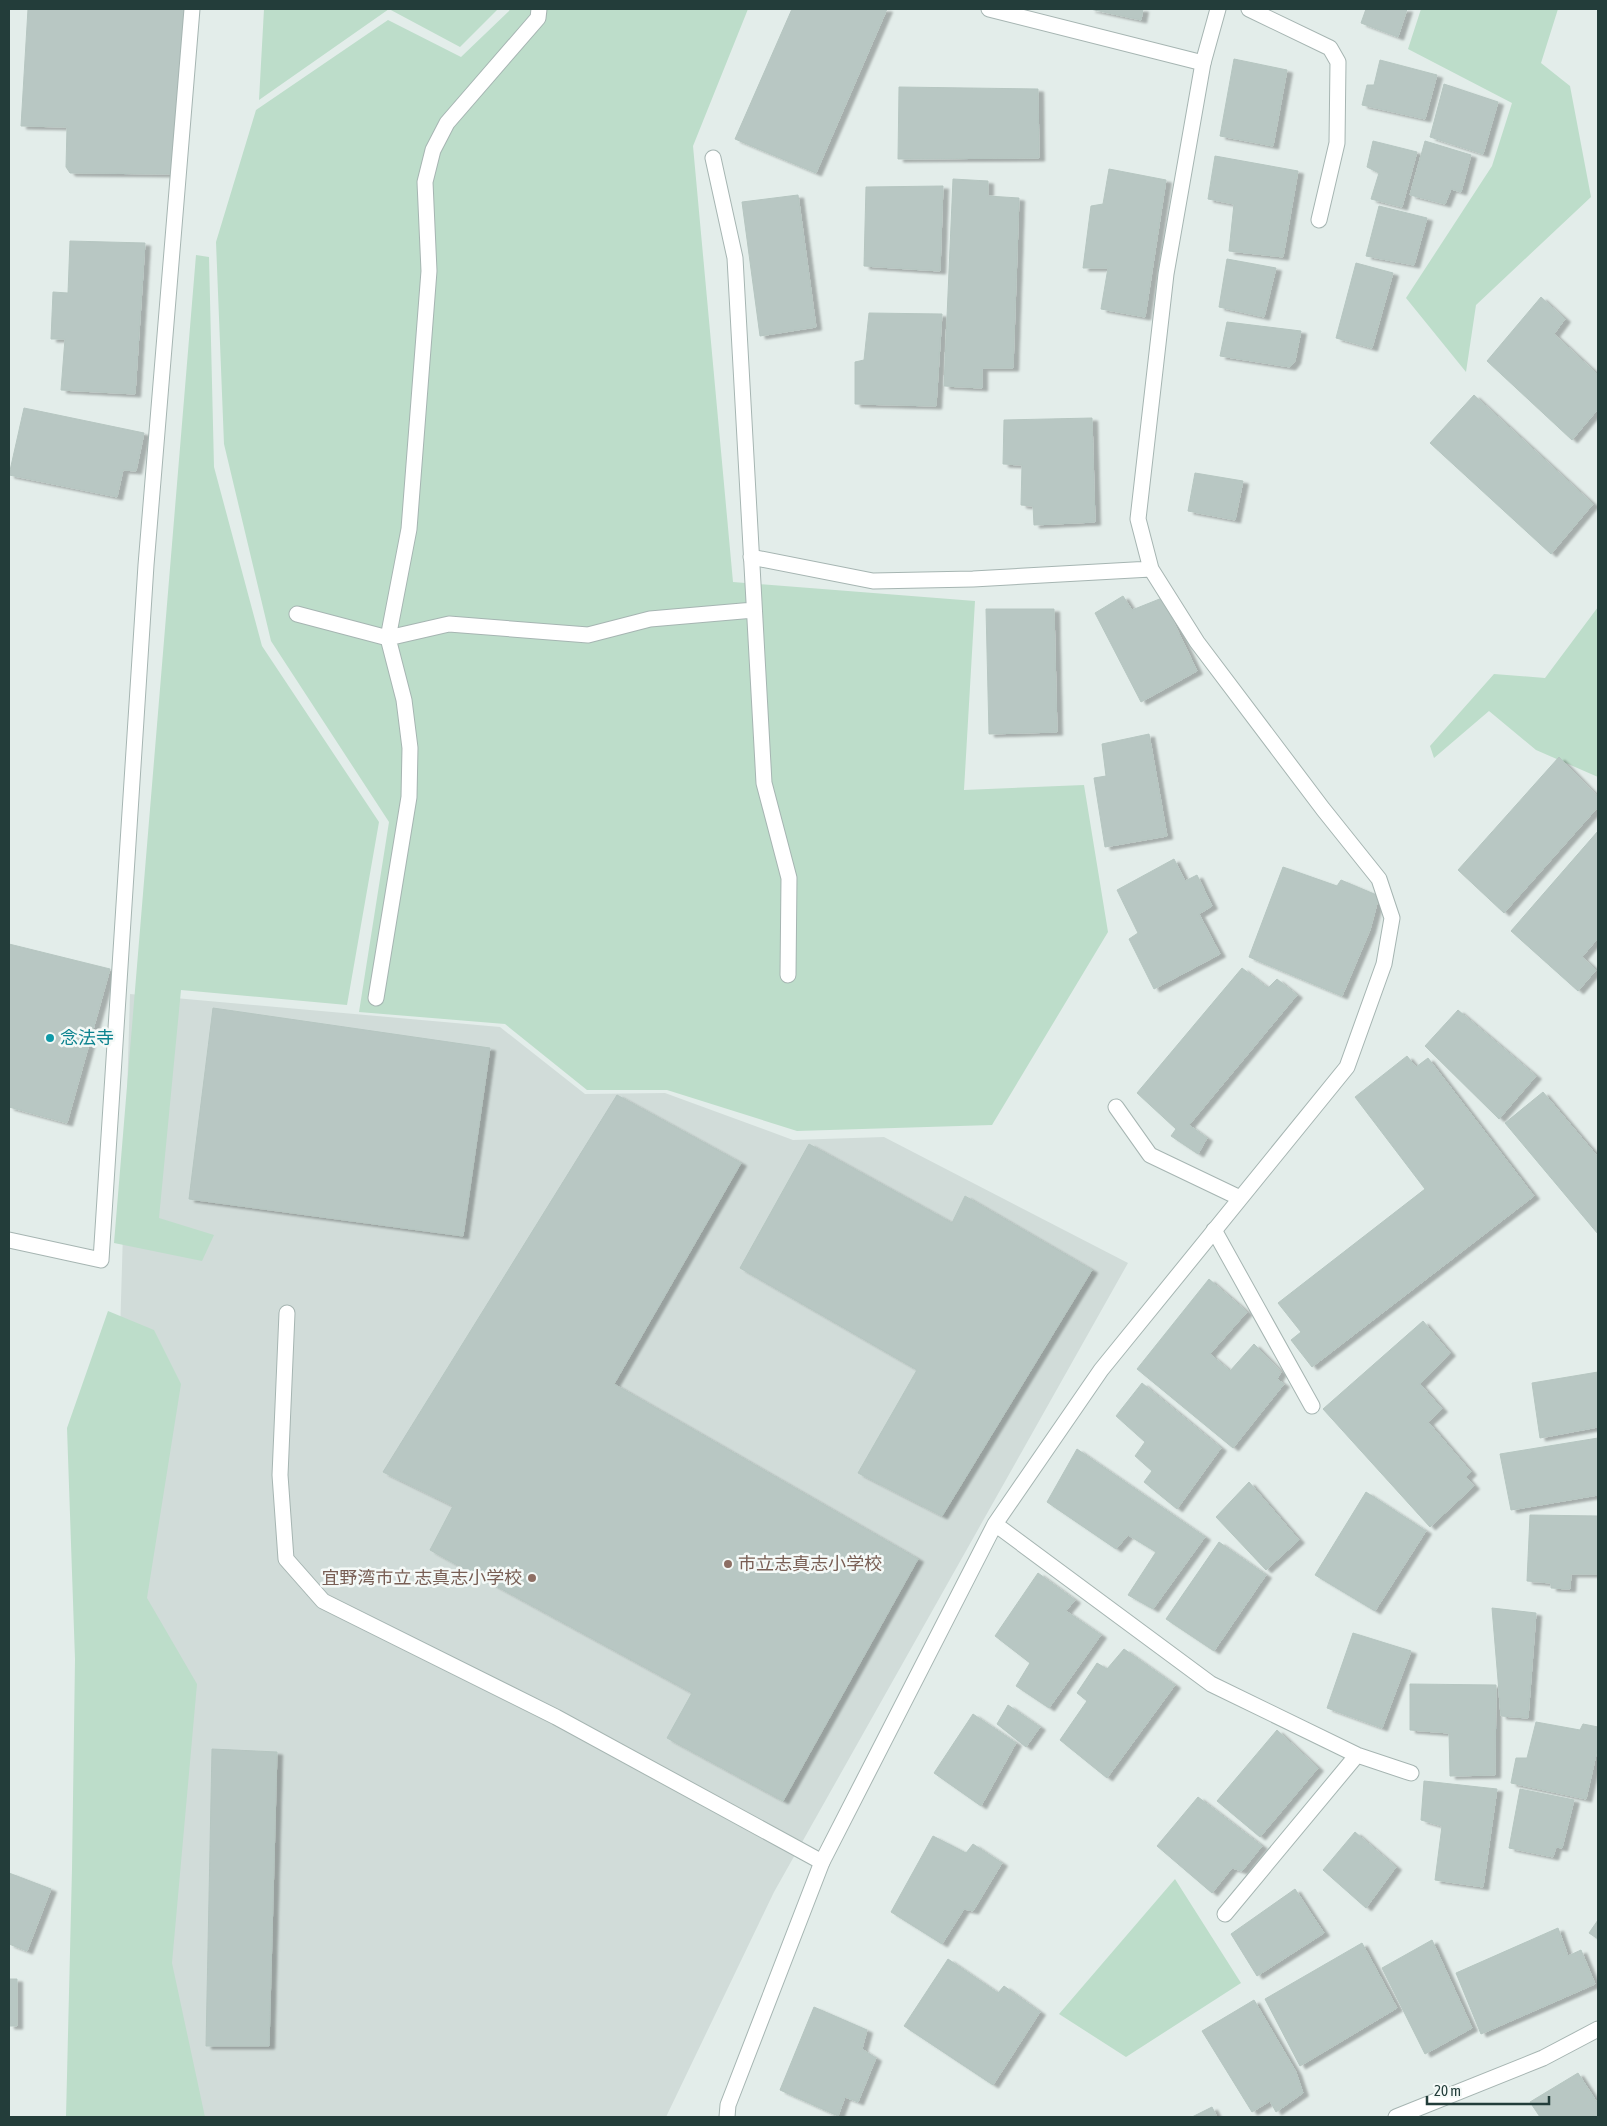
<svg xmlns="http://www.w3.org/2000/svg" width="1607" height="2126" font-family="'Asap Condensed','Noto Sans JP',sans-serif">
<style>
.built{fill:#d1dcd9}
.green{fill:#bdddca}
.building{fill:#b8c7c3;stroke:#b6c6c1;filter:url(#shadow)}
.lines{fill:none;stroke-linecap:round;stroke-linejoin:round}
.lane-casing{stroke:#a6b5b2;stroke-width:17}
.street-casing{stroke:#a6b5b2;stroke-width:17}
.lane{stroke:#fff;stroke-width:15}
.street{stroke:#fff;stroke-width:15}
.culture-dot{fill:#0f9aa8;stroke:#f4f9f7;stroke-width:2}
.education-dot{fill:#8d6e63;stroke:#f4f9f7;stroke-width:2}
.labels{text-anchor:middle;stroke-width:5;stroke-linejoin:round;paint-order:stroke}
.culture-label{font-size:18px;fill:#0d838f;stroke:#f4f9f7;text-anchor:start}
.education-label{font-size:18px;fill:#785e54;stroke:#f4f9f7;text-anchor:start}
</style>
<defs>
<filter id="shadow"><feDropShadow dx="5.5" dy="3" stdDeviation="1" flood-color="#0004"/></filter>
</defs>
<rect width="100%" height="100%" fill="#e3edea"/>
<!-- built -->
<path class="built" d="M130 994 500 1027 585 1094 665 1093 793 1140 884 1137 1128 1263 774 1892 666 2117H97Z"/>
<!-- green -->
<path class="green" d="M264 9H498L460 47 389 9 259 100Z
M510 9H748L693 146 733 582 975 601 964 790 1084 785 1108 932 992 1125 797 1131 667 1090H587L505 1024 359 1012 389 822 271 641 224 444 216 242 256 110 388 20 461 57 509 11Z
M1421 9H1558L1541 63 1570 86 1591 197 1476 305 1466 372 1406 298 1492 166 1512 103 1408 49Z
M196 255 209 257 214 467 262 646 379 822 347 1005 181 990 159 1218 214 1235 202 1261 114 1243Z
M1598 607V777L1536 750 1489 711 1434 758 1430 746 1494 674 1545 678Z
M108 1311 154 1330 181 1384 147 1598 197 1684 172 1963 205 2117H66L72 1869 75 1659 67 1428Z
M1175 1879 1241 1983 1126 2057 1059 2014Z"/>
<!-- building -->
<path class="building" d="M28 9H189L177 174 70 173 66 167 67 127 21 126Z
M792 9H887L816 173 735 139Z
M1090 9H1143L1141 20Z
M1366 9H1407L1398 37 1361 23Z
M1234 59 1287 70 1273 146 1220 136Z
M1380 60 1437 75 1425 119 1362 105 1367 85H1374Z
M1444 84 1498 102 1483 154 1430 137Z
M899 87 1038 89 1039 158 898 159Z
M1373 141 1417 152 1402 207 1371 199 1379 173 1367 167Z
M1425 141 1471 155 1461 192 1451 189 1445 204 1410 195Z
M1215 156 1298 171 1283 257 1229 251 1234 204 1208 199Z
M1109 169 1166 180 1145 317 1101 309 1108 268H1083L1091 206 1103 204Z
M953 179 988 181V196L1019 198 1013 368H982V388L944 386Z
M943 186 940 271 864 266 866 187Z
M798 195 816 327 760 336 742 202Z
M1379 206 1427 218 1414 265 1366 256Z
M70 241 145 243 135 394 61 390 65 339H51L53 292 68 293Z
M1227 259 1276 268 1264 317 1219 307Z
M1356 263 1393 273 1372 348 1336 338Z
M1541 297 1565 319 1554 334 1598 375V409L1572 440 1487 361Z
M869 313 942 314 936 406 855 404V362L864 360Z
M1227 322 1301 331 1295 361 1290 367 1220 356Z
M1474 395 1593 504 1551 554 1430 443Z
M24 408 144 433 136 471 123 470 117 497 9 475Z
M1092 418 1095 522 1034 525 1033 506 1021 505 1022 465 1003 464 1004 420Z
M1195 473 1243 481 1235 520 1188 511Z
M1123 596 1132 610 1162 598 1197 671 1141 702 1095 613Z
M986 609H1054L1057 732 989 734Z
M1149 734 1167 836 1105 847 1094 778 1106 776 1102 744Z
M1559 757 1598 797V807L1504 913 1458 870Z
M1598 831V938L1582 957 1596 970 1578 991 1511 931Z
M1174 859 1185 881 1197 875 1212 906 1199 914 1220 954 1154 989 1129 939 1138 933 1117 890Z
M1283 867 1337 886 1341 880 1379 896 1370 930 1342 996 1249 957Z
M9 944 110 969 67 1123 9 1107Z
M1242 968 1268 988 1277 979 1297 995 1189 1125 1207 1138 1198 1154 1171 1136 1176 1129 1137 1093Z
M213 1008 490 1048 463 1236 189 1199Z
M1458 1010 1536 1076 1499 1119 1425 1046Z
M1407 1056 1416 1067 1428 1058 1534 1196 1312 1367 1291 1340 1301 1332 1278 1303 1425 1189 1355 1097Z
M1543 1092 1598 1157V1234L1505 1123Z
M617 1095 741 1163 614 1384 918 1559 783 1801 667 1738 692 1693 430 1550 453 1506 383 1472Z
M809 1144 952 1223 965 1196 1092 1270 942 1516 858 1473 917 1370 740 1268Z
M1209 1279 1247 1312 1210 1354 1230 1371 1254 1344 1281 1372 1277 1379 1284 1384 1233 1448 1137 1369Z
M1423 1321 1450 1353 1420 1384 1442 1409 1428 1422 1471 1472 1466 1477 1474 1486 1430 1527 1323 1409Z
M1598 1372V1427L1540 1438 1532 1383Z
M1142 1383 1221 1448 1177 1509 1144 1482 1152 1471 1135 1456 1145 1442 1116 1416Z
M1598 1438V1495L1511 1510 1500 1454Z
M1077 1449 1205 1537 1153 1609 1128 1595 1156 1552 1128 1535 1116 1549 1047 1502Z
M1249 1482 1299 1540 1266 1570 1216 1517Z
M1366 1492 1426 1531 1375 1611 1315 1575Z
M1530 1515 1598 1516V1574H1571L1570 1589 1551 1588V1583L1527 1581Z
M1219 1542 1266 1575 1214 1651 1166 1619Z
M1038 1573 1075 1600 1066 1611 1101 1635 1049 1708 1016 1686 1030 1663 995 1636Z
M1492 1608 1536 1613 1528 1718 1501 1716Z
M1353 1633 1411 1651 1382 1728 1327 1708Z
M1124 1649 1175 1685 1107 1778 1060 1740 1087 1701 1077 1693 1097 1663 1107 1669Z
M1410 1684 1496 1685 1495 1775 1450 1776 1449 1733 1410 1730Z
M1008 1705 1040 1727 1026 1747 997 1724Z
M973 1714 1016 1743 981 1806 934 1773Z
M1536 1722 1580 1730 1583 1724 1598 1727V1746L1586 1799 1511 1783 1516 1758H1527Z
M1277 1730 1318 1768 1260 1837 1217 1801Z
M212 1749 277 1752 269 2046H206Z
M1424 1781 1497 1789 1483 1887 1435 1880 1442 1826 1421 1820Z
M1520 1789 1574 1800 1562 1848 1556 1847 1553 1857 1509 1848Z
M1198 1797 1262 1846 1242 1871 1232 1868 1212 1893 1157 1846Z
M1355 1832 1396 1867 1366 1908 1323 1870Z
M933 1836 966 1853 973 1844 1002 1863 973 1911 964 1909 942 1944 891 1912Z
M9 1873 51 1889 27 1951 9 1944Z
M1295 1889 1324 1933 1257 1976 1231 1934Z
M1598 1920V1939L1589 1933Z
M1558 1928 1568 1956 1581 1950 1595 1984 1481 2034 1456 1973Z
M1432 1940 1472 2028 1425 2054 1382 1968Z
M1362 1943 1397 2008 1300 2066 1265 1999Z
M948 1959 998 1993 1004 1986 1040 2012 993 2085 904 2026Z
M9 1979H17V2026H9Z
M1254 2000 1296 2072 1303 2093 1276 2112 1270 2101 1252 2112 1202 2031Z
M814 2007 867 2030 862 2049 876 2058 858 2102 845 2097 838 2116 780 2090Z
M1578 2073 1598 2104V2117H1540L1530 2102Z
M1212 2107 1217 2117H1192Z"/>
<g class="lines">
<defs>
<path id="lane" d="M989 9 1203 63
M713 158 735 258 764 783 789 878 788 975
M297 614 388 638 449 624 588 635 650 619 754 610
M376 998 409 797 410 748 404 700 388 638 409 529 429 271 425 182 433 150 447 123 538 18 539 9
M1214 1230 1312 1406
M287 1313 280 1475 286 1559 323 1601 556 1717 822 1862"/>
<path id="street" d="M1249 9 1330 48 1338 62 1337 143 1319 220
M751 557 873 581 973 579 1151 569
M1116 1107 1150 1155 1240 1198
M9 1240 101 1260 146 565 192 9
M995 1524 1211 1684 1357 1755 1411 1773
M1225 1914 1357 1755
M727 2117 728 2105 822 1862 995 1524 1101 1370 1347 1067 1384 964 1392 918 1379 879 1323 809 1197 642 1151 569 1138 519 1166 274 1203 63 1218 9
M1396 2117 1543 2058 1598 2029"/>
</defs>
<!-- lane casing -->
<use href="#lane" class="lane-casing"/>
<!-- street casing -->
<use href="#street" class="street-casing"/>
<!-- lane -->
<use href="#lane" class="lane"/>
<!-- street -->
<use href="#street" class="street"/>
</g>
<!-- markers -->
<circle class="culture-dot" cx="50" cy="1038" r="5"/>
<g class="education-dot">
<circle cx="728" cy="1564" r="5"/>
<circle cx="532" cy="1578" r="5"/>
</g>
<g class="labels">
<!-- culture labels -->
<g class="culture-label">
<text x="60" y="1044">念法寺</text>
</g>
<!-- education labels -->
<g class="education-label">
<text x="738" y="1570">市立志真志小学校</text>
<text x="522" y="1584" text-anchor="end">宜野湾市立 志真志小学校</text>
</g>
</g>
<!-- border -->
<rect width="1607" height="2126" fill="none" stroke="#233d3a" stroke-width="20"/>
<!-- scale -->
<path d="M1427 2096v8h122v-8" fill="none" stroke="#233d3a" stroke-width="2.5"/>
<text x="1434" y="2096" font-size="15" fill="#233d3a" stroke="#f4f9f7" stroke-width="4" paint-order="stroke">20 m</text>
</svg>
